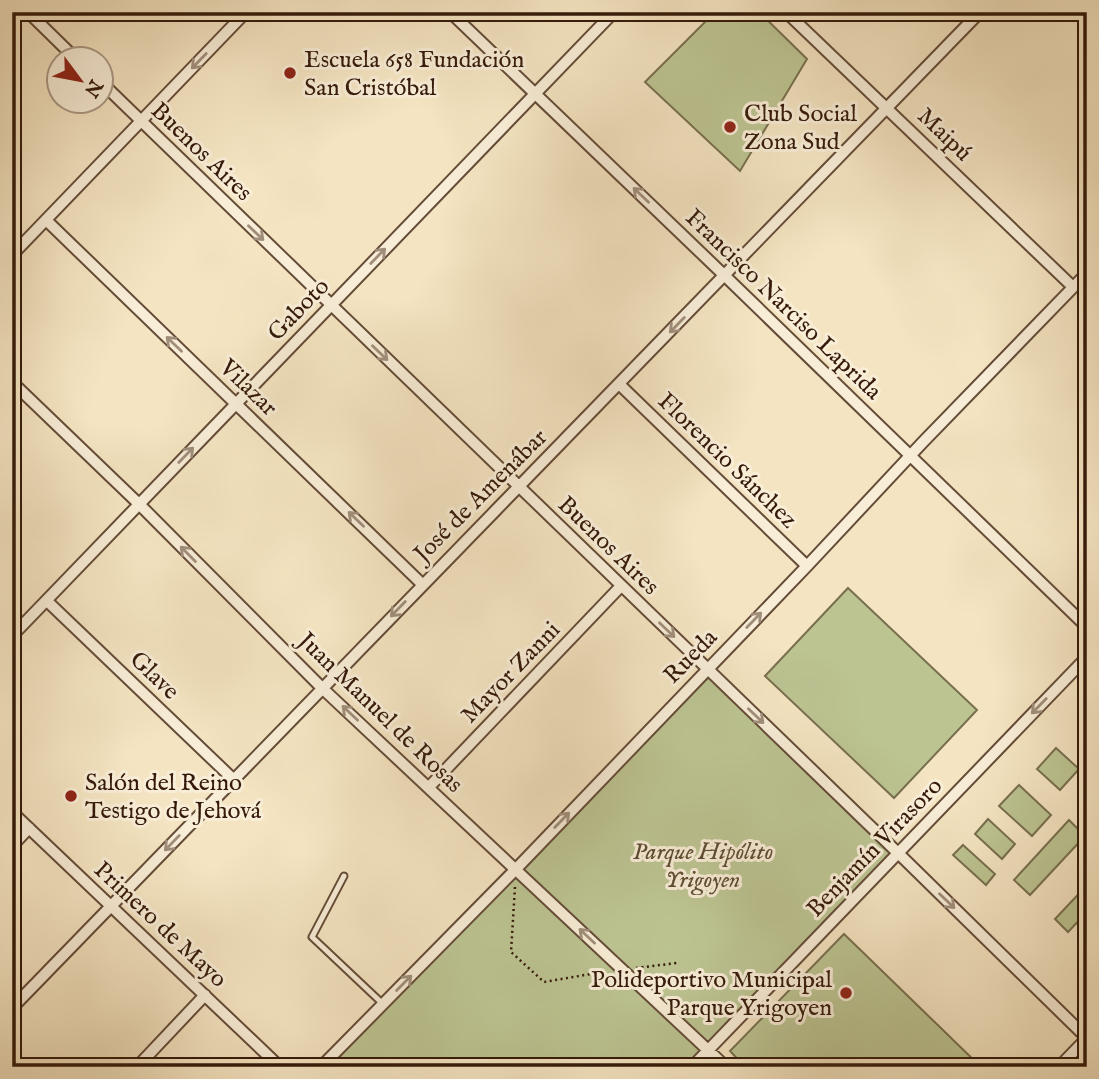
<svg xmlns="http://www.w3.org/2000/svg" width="1099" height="1079" font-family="'IM FELL English',serif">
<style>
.green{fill:#bcc492;stroke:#786f4e;stroke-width:2}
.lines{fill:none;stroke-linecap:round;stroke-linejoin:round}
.service-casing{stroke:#654c38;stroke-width:9}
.minor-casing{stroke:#654c38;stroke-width:14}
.path{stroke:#351a0a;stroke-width:2.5;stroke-dasharray:2 3.5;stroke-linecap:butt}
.service{stroke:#f8edd7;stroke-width:5}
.minor{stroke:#f8edd7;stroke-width:10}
.oneway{stroke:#a08e7b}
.poi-dot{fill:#8f2418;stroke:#f8edd7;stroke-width:2.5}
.labels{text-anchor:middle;stroke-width:6;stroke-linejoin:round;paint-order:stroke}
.poi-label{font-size:24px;fill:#351a0a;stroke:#f8edd7;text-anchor:start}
.street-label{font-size:24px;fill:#351a0a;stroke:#f8edd7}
.park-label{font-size:24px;font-style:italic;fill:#5e4d33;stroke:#f8edd7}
</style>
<rect width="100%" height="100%" fill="#f4e4c1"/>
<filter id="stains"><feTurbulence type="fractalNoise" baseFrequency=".00286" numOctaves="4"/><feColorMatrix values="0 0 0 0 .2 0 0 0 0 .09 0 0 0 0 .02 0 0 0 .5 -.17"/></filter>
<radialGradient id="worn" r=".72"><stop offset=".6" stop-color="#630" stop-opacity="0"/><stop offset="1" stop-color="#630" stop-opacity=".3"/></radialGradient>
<!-- green -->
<path class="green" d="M715 12H759L807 59 740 171 645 82Z
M848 588 977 710 894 798 765 676Z
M707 669 898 853 692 1067H321Z
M1056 748 1079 769 1060 790 1037 769Z
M1019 785 1051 815 1032 836 999 806Z
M988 819 1015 844 1002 859 975 834Z
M1069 820 1085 836 1030 895 1014 880Z
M963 845 995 874 986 885 953 855Z
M1087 885V912L1068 932 1055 919Z
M844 934 981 1067H745L730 1051Z"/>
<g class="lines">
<defs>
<path id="service" d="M344 876 312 937 383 1004"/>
<path id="minor" d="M28 12 77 60
M450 12 725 276 1087 627
M786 12 1073 287
M102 83 898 853 1087 1038
M46 220 422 584
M12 255 246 12
M12 382 139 504 322 688 726 1067
M619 384 807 566
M47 601 234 780
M12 636 614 12
M429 787 621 586
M12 812 280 1067
M12 846 29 828
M12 1008C333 674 659 346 980 12
M137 1067 205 995
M321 1067 516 869 807 566 923 442 1087 273
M692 1067 1087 657
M1059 1067 1087 1038"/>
</defs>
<!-- service casing -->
<use href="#service" class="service-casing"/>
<!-- minor casing -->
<use href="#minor" class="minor-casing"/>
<!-- path -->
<path class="path" d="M515 887 511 952 544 982 608 971
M636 968 677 963
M1086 1067 1087 1066"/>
<!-- service -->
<use href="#service" class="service"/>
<!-- minor -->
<use href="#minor" class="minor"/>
</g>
<!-- one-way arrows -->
<defs><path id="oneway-shaft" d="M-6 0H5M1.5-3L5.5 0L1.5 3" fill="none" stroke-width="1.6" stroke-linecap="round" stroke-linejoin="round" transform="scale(1.75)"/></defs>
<g class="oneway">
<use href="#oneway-shaft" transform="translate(199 61) rotate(134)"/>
<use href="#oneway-shaft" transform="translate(641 195) rotate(-136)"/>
<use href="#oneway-shaft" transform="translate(256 233) rotate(44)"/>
<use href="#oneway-shaft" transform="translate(378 256) rotate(-46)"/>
<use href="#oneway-shaft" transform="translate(677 325) rotate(134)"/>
<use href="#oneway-shaft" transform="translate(174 344) rotate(-136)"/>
<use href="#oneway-shaft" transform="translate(380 353) rotate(44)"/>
<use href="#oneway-shaft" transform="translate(186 455) rotate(-46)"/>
<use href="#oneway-shaft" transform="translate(356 519) rotate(-136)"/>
<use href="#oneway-shaft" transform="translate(188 554) rotate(-135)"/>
<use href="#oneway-shaft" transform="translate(398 609) rotate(134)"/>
<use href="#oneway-shaft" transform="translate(754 620) rotate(-46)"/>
<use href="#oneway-shaft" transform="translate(667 630) rotate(44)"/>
<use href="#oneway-shaft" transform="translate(1039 706) rotate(134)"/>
<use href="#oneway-shaft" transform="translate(350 713) rotate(-137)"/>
<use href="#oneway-shaft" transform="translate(756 716) rotate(44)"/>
<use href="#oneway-shaft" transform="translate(562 820) rotate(-46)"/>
<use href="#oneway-shaft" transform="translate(172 843) rotate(134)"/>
<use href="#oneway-shaft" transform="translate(947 901) rotate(44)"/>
<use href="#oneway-shaft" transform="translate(587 936) rotate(-137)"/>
<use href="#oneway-shaft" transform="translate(404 983) rotate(-45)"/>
</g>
<!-- markers -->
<g class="poi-dot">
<circle cx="290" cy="73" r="7"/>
<circle cx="730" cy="127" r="7"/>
<circle cx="71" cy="796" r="7"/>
<circle cx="846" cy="993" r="7"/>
</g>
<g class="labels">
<!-- poi labels -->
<g class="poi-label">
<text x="304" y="67">Escuela 658 Fundación<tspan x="304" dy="28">San Cristóbal</tspan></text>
<text x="744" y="121">Club Social<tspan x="744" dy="28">Zona Sud</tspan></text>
<text x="85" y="790">Salón del Reino<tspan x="85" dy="28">Testigo de Jehová</tspan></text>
<text x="832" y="987" text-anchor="end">Polideportivo Municipal<tspan x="832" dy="28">Parque Yrigoyen</tspan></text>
</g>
<!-- street labels -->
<g class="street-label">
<text transform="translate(945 134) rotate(44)" y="8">Maipú</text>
<text transform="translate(202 151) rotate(44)" y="8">Buenos Aires</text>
<text transform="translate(784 304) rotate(44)" y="8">Francisco Narciso Laprida</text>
<text transform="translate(298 309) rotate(-46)" y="8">Gaboto</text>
<text transform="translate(249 387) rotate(44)" y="8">Vilazar</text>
<text transform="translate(728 460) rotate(44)" y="8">Florencio Sánchez</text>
<text transform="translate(480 495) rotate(-45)" y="8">José de Amenábar</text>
<text transform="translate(609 545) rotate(44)" y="8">Buenos Aires</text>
<text transform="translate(690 656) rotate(-46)" y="8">Rueda</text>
<text transform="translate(510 672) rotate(-46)" y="8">Mayor Zanni</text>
<text transform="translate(155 675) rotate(44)" y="8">Glave</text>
<text transform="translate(381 712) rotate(44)" y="8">Juan Manuel de Rosas</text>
<text transform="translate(874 847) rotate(-46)" y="8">Benjamín Virasoro</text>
<text transform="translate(161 924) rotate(43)" y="8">Primero de Mayo</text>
</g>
<!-- park labels -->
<g class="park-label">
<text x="703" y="859">Parque Hipólito<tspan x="703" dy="28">Yrigoyen</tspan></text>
</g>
</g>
<!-- margin -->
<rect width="1099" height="1079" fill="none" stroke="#f4e4c1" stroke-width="42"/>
<rect x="14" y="14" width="1071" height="1051" fill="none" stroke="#351a0a" stroke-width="3.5"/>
<rect x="21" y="21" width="1057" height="1037" fill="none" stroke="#351a0a" stroke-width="2"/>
<!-- north arrow -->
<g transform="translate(80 80) rotate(122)"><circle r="33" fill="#f8edd7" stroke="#aa9985" stroke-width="2"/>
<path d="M0-5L12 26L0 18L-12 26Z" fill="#8f2418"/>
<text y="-10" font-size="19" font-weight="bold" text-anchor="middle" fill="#351a0a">N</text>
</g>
<rect width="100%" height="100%" filter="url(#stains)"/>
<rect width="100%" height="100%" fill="url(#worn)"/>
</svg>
